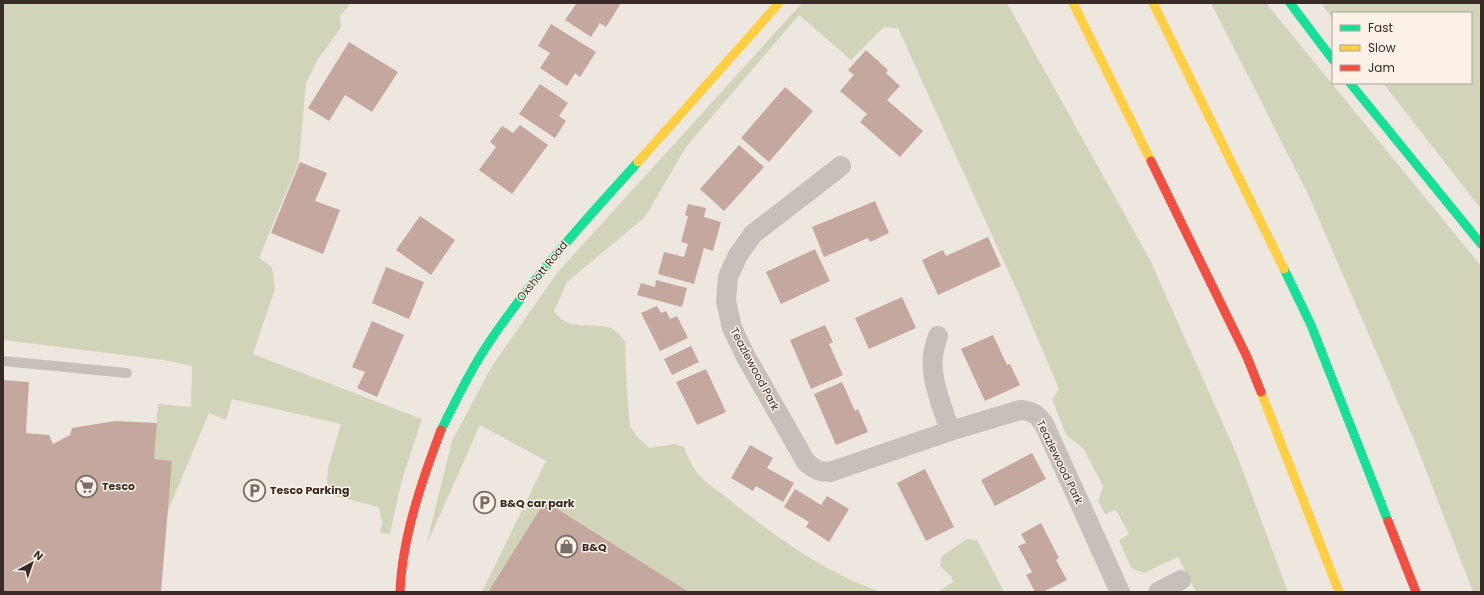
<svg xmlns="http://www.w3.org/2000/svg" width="1484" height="595" font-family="Poppins,sans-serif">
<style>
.green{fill:#d1d4b8}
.building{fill:#c4a8a0}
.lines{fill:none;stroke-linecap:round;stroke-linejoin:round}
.lane{stroke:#c7bfb9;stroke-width:10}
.street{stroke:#c7bfb9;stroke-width:20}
.fast{stroke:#16e098;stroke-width:9}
.slow{stroke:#ffcf43;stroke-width:9}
.jam{stroke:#f24e42;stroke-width:9}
.labels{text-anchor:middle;stroke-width:3;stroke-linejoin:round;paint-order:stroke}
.street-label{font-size:11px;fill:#382b27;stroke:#fbf1e7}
.poi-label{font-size:11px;font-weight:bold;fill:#382b27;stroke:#fbf1e7;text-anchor:start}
</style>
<rect width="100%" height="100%" fill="#eee7e0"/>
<!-- green -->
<path class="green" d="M3 3H351L340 16 341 28 318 59 306 83 299 161 259 258 272 267 275 289 253 354 422 419 401 483 390 534 380 533 382 523 379 507 335 496 327 484 328 468 341 424 232 399 226 420 209 413 168 511 154 459 158 404 191 407 192 366 163 360 3 340Z
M802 3H1007L1150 260 1237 455 1288 592H1196L1178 557 1144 573 1131 568 1119 540 1129 534 1116 510 1105 514 1098 501 1103 486 1083 448 1066 435 1052 399 1059 389 1019 295 898 28 884 27 851 60 799 15 686 147 645 217 567 282 554 311C569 333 590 321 611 328 616 330 621 337 625 341L627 393 630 426 637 437 649 448 676 444 684 447C688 457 692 468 700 476 708 485 721 493 731 501 776 537 826 574 882 592H689L545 501 488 592H482L546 461 480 425 426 546 452 441 492 366 557 273Z
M1211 3H1266L1481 266V592H1473L1415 442 1308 194Z
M1321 3H1481V209L1383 83H1471V13H1333V19Z
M967 539 977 540 1004 592H937L953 582 952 577 940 566 942 556Z"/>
<!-- building -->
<path class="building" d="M573 3H621L606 27 600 23 591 37 565 20 576 4Z
M551 24 596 52 580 77 575 73 567 86 540 68 550 53 538 46Z
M349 42 398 72 372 112 345 95 329 121 308 108Z
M866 50 888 70 886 73 900 86 887 100 923 131 900 157 860 122 867 114 840 91 854 75 848 70Z
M540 84 568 103 559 116 566 121 555 138 519 114Z
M785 87 813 111 769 162 741 138Z
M520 125 548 145 512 194 479 170 496 147 490 142 502 126 513 133Z
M739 145 764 167 724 211 700 189Z
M300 162 327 173 315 201 340 210 323 254 271 233Z
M875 201 889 233 870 242 868 238 824 257 812 227Z
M688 204 706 208 704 217 721 222 713 251 704 248 694 284 658 274 664 252 684 257 688 244 681 242 688 216 685 215Z
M420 216 455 240 431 275 396 250Z
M988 237 1001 266 938 295 922 260 943 250 946 256Z
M815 249 830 281 781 304 766 272Z
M386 267 424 282 409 319 372 303Z
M656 280 687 288 682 307 637 295 641 283 655 287Z
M902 297 916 328 869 349 855 318Z
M657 306 661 313 666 311 670 319 677 316 688 338 660 351 641 313Z
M372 321 404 335 377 397 357 388 365 372 352 367Z
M825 325 833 342 829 344 843 375 811 389 790 340Z
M993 335 1007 365 1010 364 1020 385 985 401 961 349Z
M691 346 699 362 672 375 664 359Z
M706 369 726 412 697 425 676 382Z
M3 380 29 382 26 433 49 435 53 444 70 435 72 428 115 421 157 423 154 459 172 461 161 592H3Z
M842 382 855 411 858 409 868 432 836 445 814 394Z
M750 445 773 458 767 468 794 483 783 502 756 486 753 491 731 478Z
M1032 453 1046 479 995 506 981 480Z
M925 469 954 527 926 541 897 483Z
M795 489 821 505 827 496 849 509 829 542 806 527 809 522 784 507Z
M545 501 689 592H488Z
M1041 523 1059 558 1056 560 1067 580 1043 592H1035L1026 575 1032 572 1018 546 1026 543 1021 534Z"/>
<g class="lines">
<!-- lane -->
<path class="lane" d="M3 361 127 373"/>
<!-- street -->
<path class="street" d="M841 166 753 234 738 255 728 277 726 301 732 328 746 357 806 462C814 469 819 472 830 472L950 431 1020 410C1032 411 1037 414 1044 424L1120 592
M938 336C936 342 934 348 933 355 930 380 943 408 950 431
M1158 592 1181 580"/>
<!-- fast -->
<path class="fast" d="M1290 3 1333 60
M1350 83 1481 244
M1284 269 1311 325 1388 521
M441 430C457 398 473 365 494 335 537 273 588 217 638 162"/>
<!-- slow -->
<path class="slow" d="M1073 3 1151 161
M1153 3 1284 269
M638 162 779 3
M1261 392 1339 592"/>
<!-- jam -->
<path class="jam" d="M1151 161 1247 357 1261 392
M1388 521 1416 592
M400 592C402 538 422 480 441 430"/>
</g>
<!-- icons -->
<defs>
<symbol id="supermarket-ring" viewBox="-11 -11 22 22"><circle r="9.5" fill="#fbf1e7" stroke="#786d68" stroke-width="1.5"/><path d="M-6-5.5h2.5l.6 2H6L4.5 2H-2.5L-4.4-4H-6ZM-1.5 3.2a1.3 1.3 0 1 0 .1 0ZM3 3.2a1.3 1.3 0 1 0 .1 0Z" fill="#786d68"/></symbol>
<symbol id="parking-ring" viewBox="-11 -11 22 22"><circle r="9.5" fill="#fbf1e7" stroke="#786d68" stroke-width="1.5"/><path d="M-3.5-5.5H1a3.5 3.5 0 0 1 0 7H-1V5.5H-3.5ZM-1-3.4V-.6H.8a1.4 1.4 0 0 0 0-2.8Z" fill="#786d68"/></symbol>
<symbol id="shop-ring" viewBox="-11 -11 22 22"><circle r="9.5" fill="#fbf1e7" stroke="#786d68" stroke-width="1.5"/><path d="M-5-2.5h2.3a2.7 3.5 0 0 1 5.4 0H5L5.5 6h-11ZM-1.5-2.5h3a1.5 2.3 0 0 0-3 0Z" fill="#786d68"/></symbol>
</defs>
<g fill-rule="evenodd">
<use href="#supermarket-ring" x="74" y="474" width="25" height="25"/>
<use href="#parking-ring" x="242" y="478" width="25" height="25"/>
<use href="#parking-ring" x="472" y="490" width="25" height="25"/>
<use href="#shop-ring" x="554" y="534" width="25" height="25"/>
</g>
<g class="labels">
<!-- street labels -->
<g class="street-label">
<text transform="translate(542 271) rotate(-51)" y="4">Oxshott Road</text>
<text transform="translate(755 369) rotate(62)" y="4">Teazlewood Park</text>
<text transform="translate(1060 462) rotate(64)" y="4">Teazlewood Park</text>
</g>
<!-- poi labels -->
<g class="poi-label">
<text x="102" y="490">Tesco</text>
<text x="270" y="494">Tesco Parking</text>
<text x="500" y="507">B&amp;Q car park</text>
<text x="582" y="551">B&amp;Q</text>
</g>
</g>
<!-- border -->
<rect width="1484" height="595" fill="none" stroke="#382b27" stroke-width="8"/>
<!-- legend -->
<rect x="1332" y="12" width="140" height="72" fill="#fbf1e7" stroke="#ada29a"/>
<rect x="1340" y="25" width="20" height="6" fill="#16e098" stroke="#ada29a"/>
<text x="1368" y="32" font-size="12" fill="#382b27">Fast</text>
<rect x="1340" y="45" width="20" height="6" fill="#ffcf43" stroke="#ada29a"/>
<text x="1368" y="52" font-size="12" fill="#382b27">Slow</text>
<rect x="1340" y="65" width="20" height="6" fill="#f24e42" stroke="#ada29a"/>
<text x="1368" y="72" font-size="12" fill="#382b27">Jam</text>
<!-- north arrow -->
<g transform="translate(32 563) rotate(40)" stroke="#fbf1e7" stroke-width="3" paint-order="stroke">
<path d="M0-3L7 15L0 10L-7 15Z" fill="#382b27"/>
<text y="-6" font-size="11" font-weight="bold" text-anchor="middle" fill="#382b27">N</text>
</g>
</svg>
